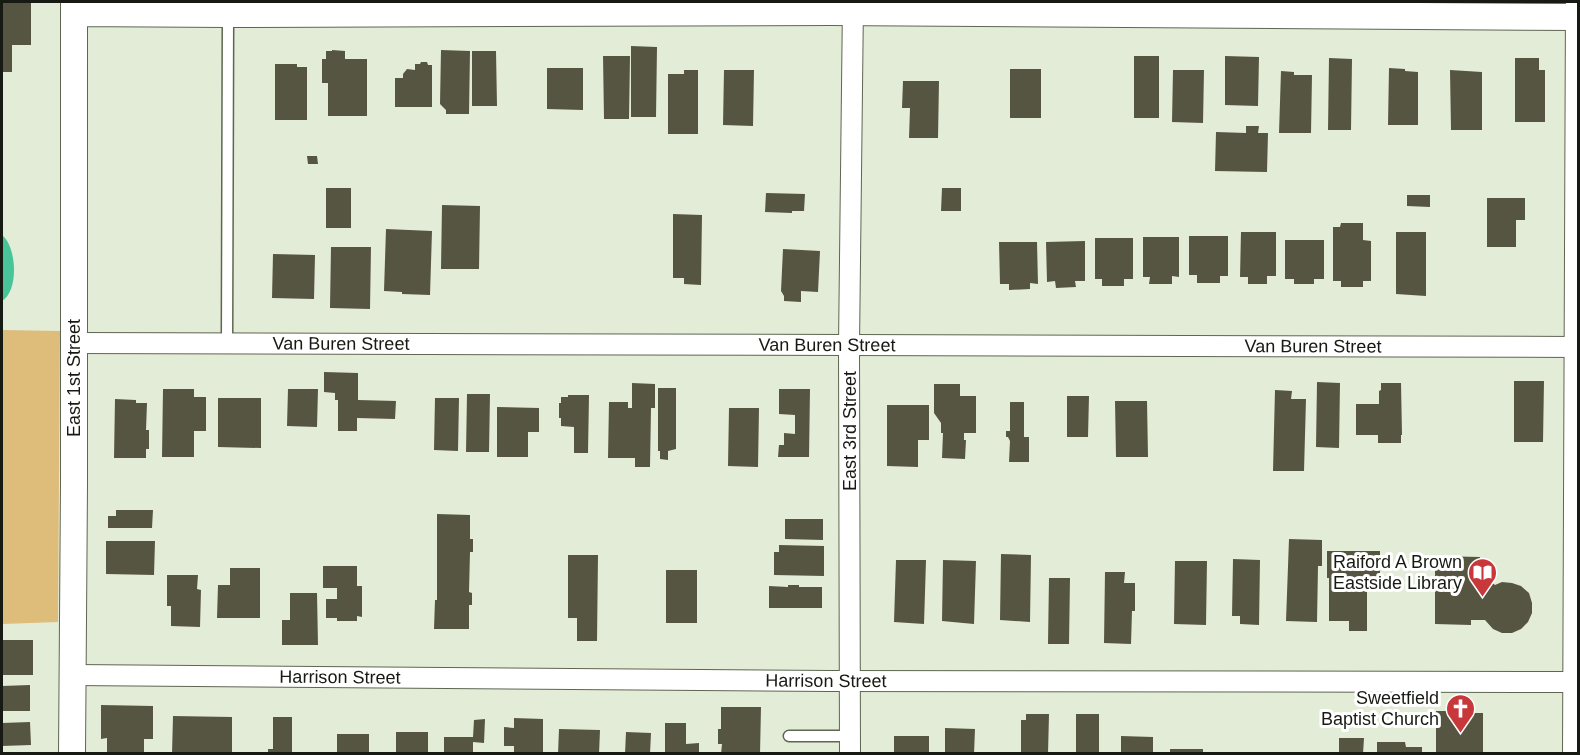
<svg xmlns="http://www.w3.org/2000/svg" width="1580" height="755" font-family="Helvetica,sans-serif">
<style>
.green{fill:#ddbd79}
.water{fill:#49c498}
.building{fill:#565542}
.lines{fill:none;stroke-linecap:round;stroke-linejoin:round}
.service-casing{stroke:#5e6653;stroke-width:13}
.minor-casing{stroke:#5e6653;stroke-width:22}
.tertiary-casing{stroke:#5e6653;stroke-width:28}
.service{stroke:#fff;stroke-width:10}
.minor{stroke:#fff;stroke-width:20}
.tertiary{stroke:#fff;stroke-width:26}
.labels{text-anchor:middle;stroke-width:6;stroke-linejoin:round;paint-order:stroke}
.street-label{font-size:18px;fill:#171a12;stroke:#fff}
.poi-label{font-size:18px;fill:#171a12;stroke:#fff;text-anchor:end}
</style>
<rect width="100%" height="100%" fill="#e3ecd7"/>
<!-- green -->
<path class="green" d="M2 330 60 331 58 622 2 624Z"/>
<!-- water -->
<path class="water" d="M2 235C17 247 19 291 2 301Z"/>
<!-- building -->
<path class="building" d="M2 2H31V45H12V72H2Z
M631 46 657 47 656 117H631Z
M332 50 345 51V59H367V116H328V83H322V59H326V51H332Z
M441 50 470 51 469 114H446V110L440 104Z
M472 51H496L497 106H472Z
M603 56H630L629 119H604Z
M1134 56H1159V118H1134Z
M1225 56 1259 57 1258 106 1225 105Z
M1329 58 1352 59 1351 130H1328Z
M1515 58H1539V70H1545V122H1515Z
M421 62H427L428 65H432V107H395V78H403V74L407 69 415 70V64H420Z
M275 64H297V67H307V120H275Z
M547 68H583V110L547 109Z
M1389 68 1405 69V71L1418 72V125H1388Z
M1010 69H1041V118H1010Z
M684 70H698V134H668V74H684Z
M724 70H754L753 126 723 125Z
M1173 70H1204L1203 123 1172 122Z
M1450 70 1482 72V130H1451Z
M1281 71 1294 72V75H1312L1311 133H1279Z
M903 81H939L938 138H909L910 108H902Z
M1246 126H1259L1258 133H1268L1267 172 1215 171 1216 132 1246 133Z
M307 156H317L318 164H308Z
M326 188H351V228H326Z
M942 188H961V211H941Z
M766 193 805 194 804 211H792V213L765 212Z
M1407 195H1430V207L1407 206Z
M1487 198H1525V220H1516V247H1487Z
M442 205 480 206 479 269H441Z
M673 214 702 215 701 285 684 284V278H673Z
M1341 223H1363V240L1371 241V281H1363V287H1341V281H1333V227H1340Z
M386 229 432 231 430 295 402 294V292L384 291Z
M1241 232H1276V276H1267V284H1248V277H1240Z
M1396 232H1426V296L1396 294Z
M1189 236H1228V276H1220V283H1197V275H1189Z
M1143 237H1179V277L1172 276V284H1149L1150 277H1143Z
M1095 238H1133V279H1124V286H1102V279H1095Z
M1285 240H1324V279H1314V284H1294V279H1285Z
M1085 241V281H1075L1076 287 1056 288 1055 281 1047 282 1046 242Z
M999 242H1037L1038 284 1030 283V289L1009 290V284H1000Z
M331 247H371L370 309 330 308Z
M783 249 820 251 818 292 801 291V302L784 301V296L781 291Z
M273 254 315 255 314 299 272 298Z
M324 372 358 373V400L396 401 395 419 357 418V431H338V400H335V393L324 392Z
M1514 381H1544L1543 442H1514Z
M1317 382 1340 383 1339 448 1316 447Z
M632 383 655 384V408H651L650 467H635V458H608L609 402H628V408H632Z
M1381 383H1401L1402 435H1401V443H1378V435H1356V404H1379V391L1381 390Z
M934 384H960V396H976V433H964V440H966L965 459 942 458 943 433H941V423L934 413Z
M658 388H676V449L668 451V460L660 459V451H658Z
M163 389H194V397H206V431H194V457H162Z
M288 389H318L317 427 287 426Z
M779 389H810L809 457H778L779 445H784V433L795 434V415L779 414Z
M1275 390 1292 391 1291 399H1306L1304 471H1273Z
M467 394H490L489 452H466Z
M568 395H589L588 453H574V427L561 426V418H559V403H561V397H568Z
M1067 396H1089L1088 437H1067Z
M218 398H261V448L218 447Z
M435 398H459L458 451 434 450Z
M115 399 136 400V403H147L146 430H149V449H146V458H114Z
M1115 401H1147L1148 457H1116Z
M1010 402H1024V437H1029V462H1009L1010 441 1008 437H1006V431H1010Z
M887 405H929V440H918V467L887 466Z
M497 407 539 408V432H528V457H497Z
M729 408H759L758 467 728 466Z
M116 510H153L152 528H108V516H116Z
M437 514 470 515V539H473V552H470L469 592 472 593V605H469V629H434L435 600H437Z
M785 519H823V540L785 539Z
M1289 539 1322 540V566H1318L1317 622 1286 621Z
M106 541H155L154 575 106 574Z
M779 545 824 546V576L774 575V552H779Z
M1327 551H1380V578H1367V631H1349V621H1329V578H1327Z
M1001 554 1031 555 1030 622 1000 620Z
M568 555H598L597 641H577V618H568Z
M1435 556 1480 557V572L1495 585 1502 582 1512 583 1521 586 1529 593 1532 603V613L1528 622 1521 629 1512 633H1502L1493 629 1485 620H1471V625L1435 624Z
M1233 559 1260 560 1259 625 1240 624V616H1232Z
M896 560H926L924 624 894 622Z
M943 560 976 561 974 624 942 621Z
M1175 561H1207L1206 625 1174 624Z
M323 566H357V586H362V617L357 616V621H337V618H326V599H337V588H323Z
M230 568H260V618H217L218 585H230Z
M666 570H697V623H666Z
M1105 572H1125L1124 583H1135V611H1132L1131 644 1104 643Z
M167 575H198L197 589 201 590 200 627 171 626V606H167Z
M1049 578H1070L1069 644H1048Z
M788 585H799V587H822V608H769V586L788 587Z
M290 593H317L318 645H282V620H290Z
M2 640H33V675H2Z
M30 685V711H2V686Z
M101 705 153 706V739H144V754H107V738L101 739Z
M721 707H761L760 754H721L722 744H718V729H721Z
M1436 711H1468V713H1483V754H1436Z
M1026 714H1049L1048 754H1021V720H1026Z
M1076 714H1099V754H1076Z
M173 716 232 717V754H172Z
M273 717H292V754H268V749H273Z
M514 718 543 719V754H514V746H504V727L514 728Z
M485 719 484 743 473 742V754H444V737H473L474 720Z
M30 722 31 745 2 746V723Z
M665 723H686V744L699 743V754H665Z
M945 728 975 729 974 754H945Z
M559 729 600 730 599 754H558Z
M396 732H428V754H396Z
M626 732 651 733 650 754H625Z
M337 734H369V754H337Z
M894 736H929V754H894Z
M1121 736 1153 737V754H1121Z
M1339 738H1364L1363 754H1339Z
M1377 742H1405L1406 747H1422V754H1377Z
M1170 749H1203V754H1170Z"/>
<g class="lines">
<defs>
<path id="service" d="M227 344 228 15
M789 736H850"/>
<g id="minor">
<path id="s1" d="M74 343 1578 347"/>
<path id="s2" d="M73 675 830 681 1578 682"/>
<path d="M850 754 849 346 853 2"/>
<path d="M1573 754 1576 2"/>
</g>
<path id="tertiary" d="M74 13 228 14 830 12 1578 17
M72 754 74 485V2"/>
</defs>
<!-- service casing -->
<use href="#service" class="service-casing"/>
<!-- minor casing -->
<use href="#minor" class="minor-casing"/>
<!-- tertiary casing -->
<use href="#tertiary" class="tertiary-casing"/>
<!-- service -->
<use href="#service" class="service"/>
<!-- minor -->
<use href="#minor" class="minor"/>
<!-- tertiary -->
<use href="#tertiary" class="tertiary"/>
</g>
<!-- icons -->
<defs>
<symbol id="library-pin" viewBox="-11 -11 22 30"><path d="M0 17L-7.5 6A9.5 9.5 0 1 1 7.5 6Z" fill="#c8383b" stroke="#fff"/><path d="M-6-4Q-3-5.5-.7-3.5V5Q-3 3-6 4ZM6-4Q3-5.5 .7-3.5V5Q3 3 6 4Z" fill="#fff"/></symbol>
<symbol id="church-pin" viewBox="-11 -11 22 30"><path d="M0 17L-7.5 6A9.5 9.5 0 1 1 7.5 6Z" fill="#c8383b" stroke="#fff"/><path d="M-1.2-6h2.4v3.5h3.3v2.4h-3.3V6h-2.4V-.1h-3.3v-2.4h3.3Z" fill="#fff"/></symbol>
</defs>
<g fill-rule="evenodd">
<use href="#library-pin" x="1466" y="556" width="33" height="45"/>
<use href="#church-pin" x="1444" y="692" width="33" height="45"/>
</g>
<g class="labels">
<!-- street labels -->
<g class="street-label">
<text dy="6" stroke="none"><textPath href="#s1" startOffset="267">Van Buren Street</textPath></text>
<text dy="6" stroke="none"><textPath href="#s1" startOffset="753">Van Buren Street</textPath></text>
<text dy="6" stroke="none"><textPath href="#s1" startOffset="1239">Van Buren Street</textPath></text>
<text transform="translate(74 378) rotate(-90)" y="6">East 1st Street</text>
<text transform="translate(850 431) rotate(-90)" y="6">East 3rd Street</text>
<text dy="6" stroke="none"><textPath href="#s2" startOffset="267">Harrison Street</textPath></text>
<text dy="6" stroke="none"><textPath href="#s2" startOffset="753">Harrison Street</textPath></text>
</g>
<!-- poi labels -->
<g class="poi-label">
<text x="1462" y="568">Raiford A Brown<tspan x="1462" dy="21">Eastside Library</tspan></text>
<text x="1439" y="704">Sweetfield<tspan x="1439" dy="21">Baptist Church</tspan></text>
</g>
</g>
<!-- border -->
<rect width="1580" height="755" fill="none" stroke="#171a12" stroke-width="6"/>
</svg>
